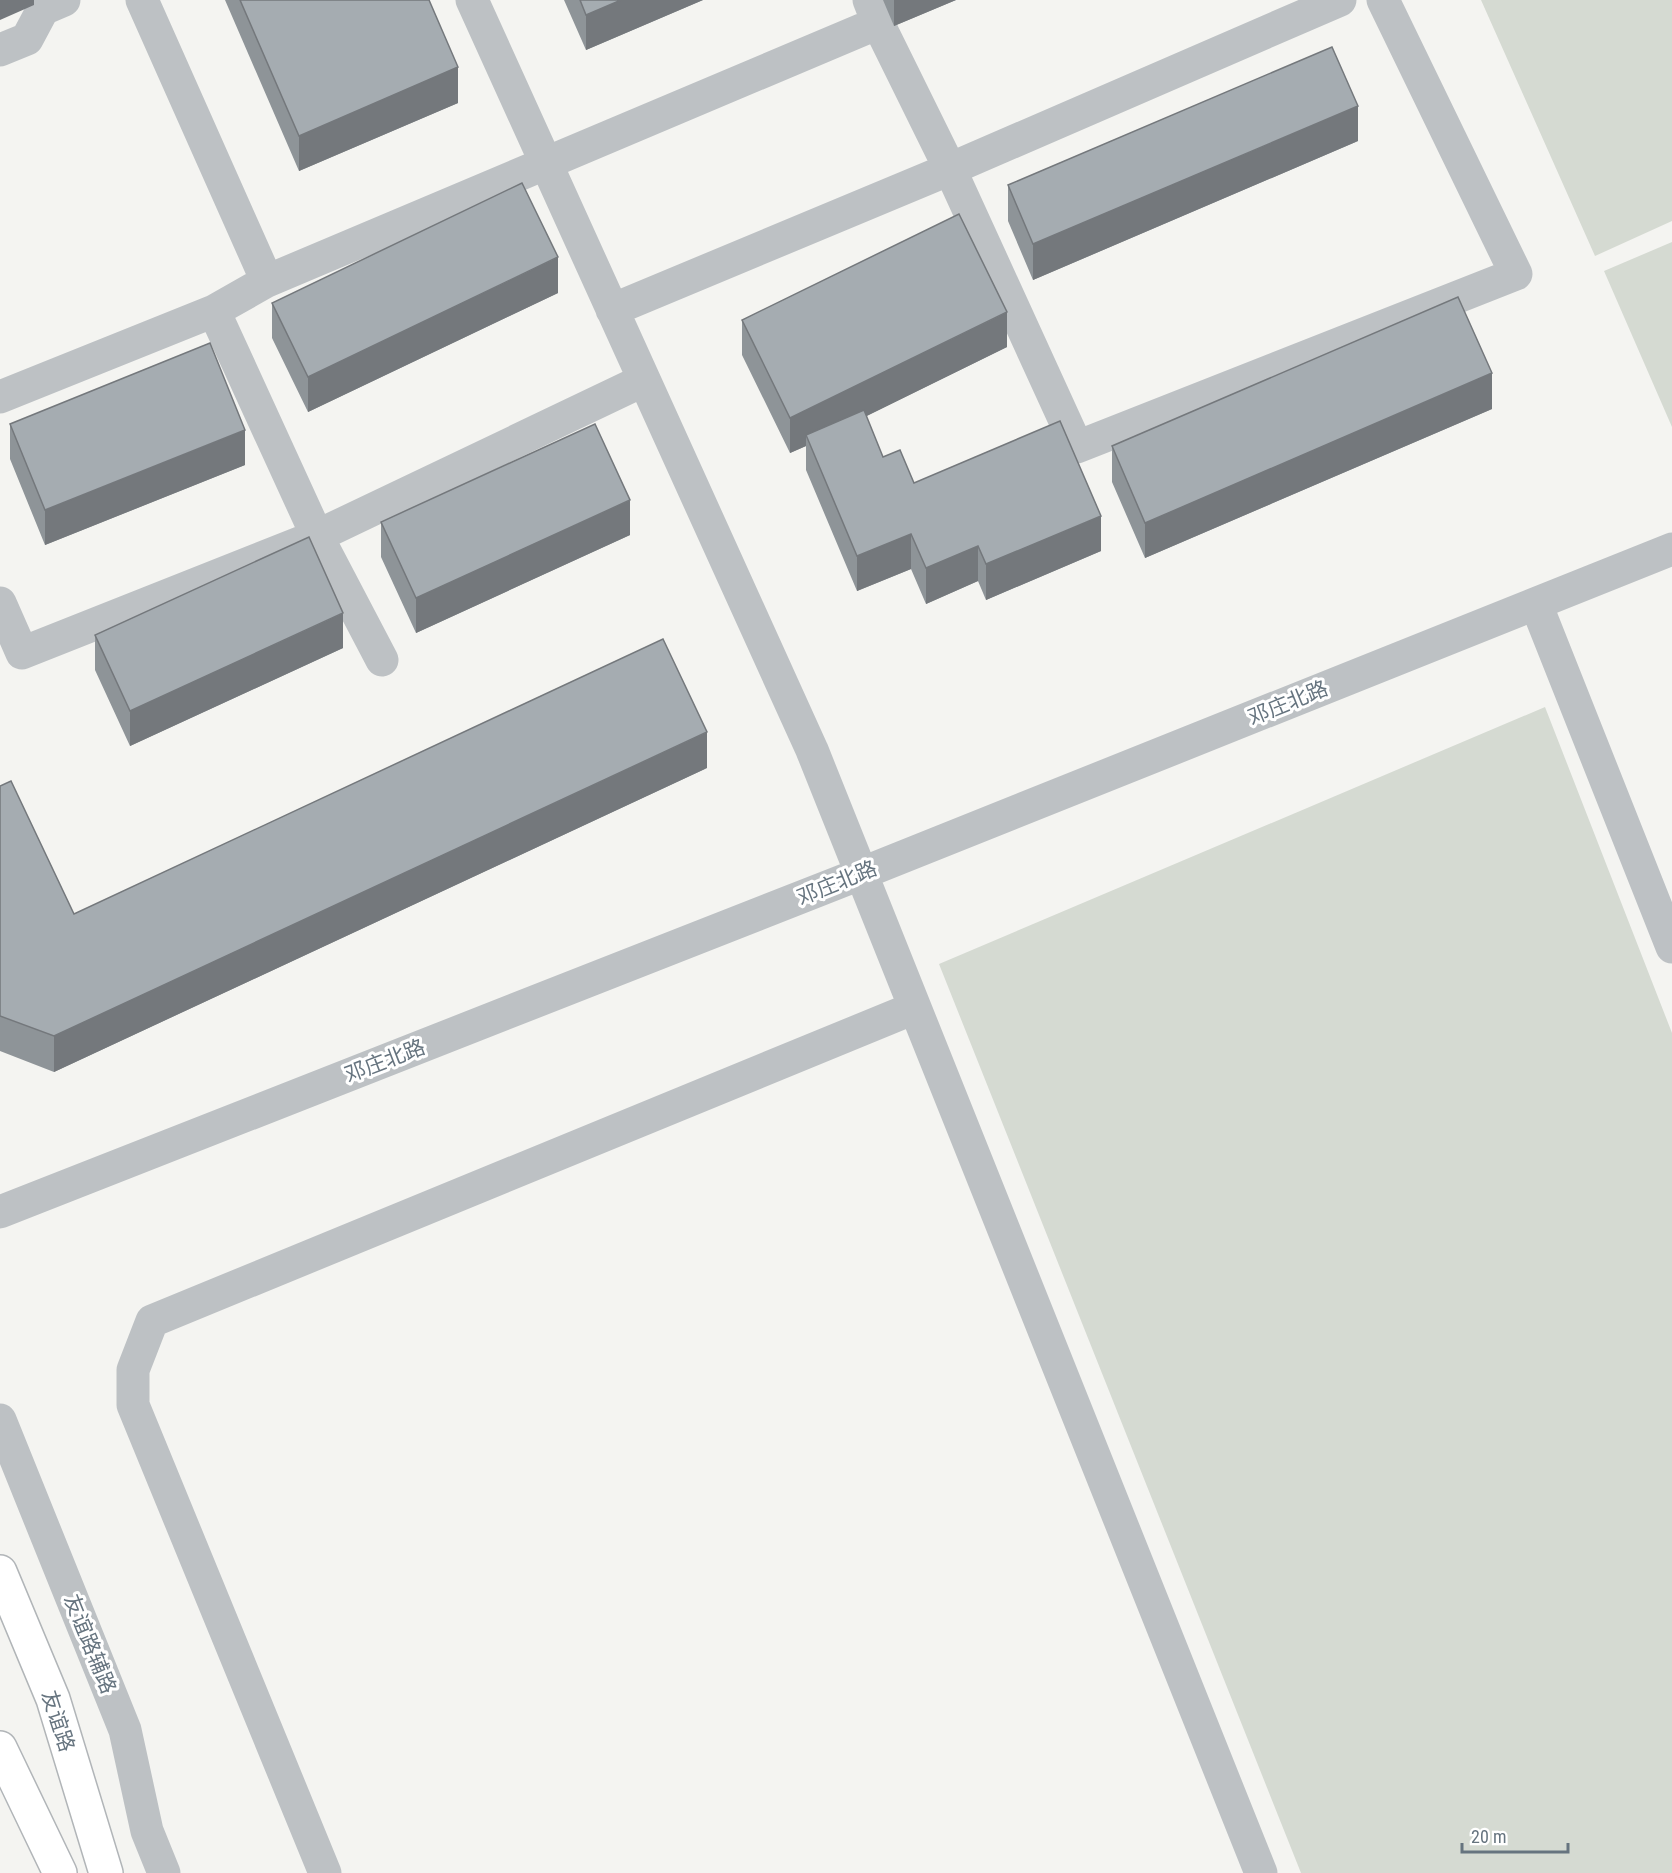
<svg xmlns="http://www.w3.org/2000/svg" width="1672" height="1873" font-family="'Roboto Condensed','Noto Sans SC',sans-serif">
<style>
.green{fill:#d5dad2}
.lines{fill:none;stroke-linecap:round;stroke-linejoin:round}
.major-casing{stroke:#b1b5b8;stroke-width:36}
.minor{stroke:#bdc1c4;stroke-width:33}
.major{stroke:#fff;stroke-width:33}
.wall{fill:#8e9498}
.shaded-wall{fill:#74787c}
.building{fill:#a5acb1;stroke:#74787c;stroke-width:1.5}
.labels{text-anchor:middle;stroke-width:6;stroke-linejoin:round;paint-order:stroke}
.street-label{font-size:21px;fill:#66747f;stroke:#fff}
</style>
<rect width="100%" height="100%" fill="#f4f4f1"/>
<!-- green -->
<path class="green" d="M1481 0H1672V221L1595 256Z
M1672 242V427L1604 271Z
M1545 707 1672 1033V1873H1301L939 964Z"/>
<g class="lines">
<defs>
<path id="major" d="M0 1572 53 1699 106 1873
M0 1748 60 1873"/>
</defs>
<!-- major casing -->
<use href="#major" class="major-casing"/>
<!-- minor -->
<path class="minor" d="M142 0 267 281
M472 0 812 750 1261 1873
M869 0 878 23 950 169 1077 447 1516 274 1383 0
M0 50 27 39 43 9 64 0
M612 310 950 169 1340 0
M214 311 317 536 382 660
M0 397 214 311 267 281 878 23
M0 603 22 653 317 536 644 380
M1536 604 1672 947
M0 1212 860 874 1672 549
M0 1420 125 1730 147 1831 164 1873
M325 1873 133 1405V1370L152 1321 914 1008"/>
<!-- major -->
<use href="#major" class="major"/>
</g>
<!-- wall -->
<path class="wall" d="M225 0H429L458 103 299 171Z
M564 0H703L586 50Z
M883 0H956L894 26Z
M1358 141 1033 280 1008 221V185Z
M558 293 308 412 272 338V303Z
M742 320 1007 347 866 416 883 457 914 483 1101 551 986 600 978 581 926 604 911 569 857 591 806 470V446L790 453 742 355Z
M1492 409 1145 558 1112 482V446Z
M10 424 245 465 45 545 10 459Z
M381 522 630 535 416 633 381 557Z
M95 635 343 648 130 746 95 670Z
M707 768 54 1072 0 1051V786L74 914Z"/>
<!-- shaded-wall -->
<path class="shaded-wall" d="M0 0H34V5L0 20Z
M621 0H703L586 50V15Z
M894 0H956L894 26Z
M458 67V103L299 171V136Z
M1358 106V141L1033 280V244Z
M558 257V293L308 412V377Z
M1007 312V347L810 444 806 435V446L790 453V418Z
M1492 373V409L1145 558V523Z
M245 430V465L45 545V510Z
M630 500V535L416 633V598Z
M1101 516V551L986 600V564Z
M911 534V569L857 591V556Z
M978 546V581L926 604V568Z
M343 613V648L130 746V711Z
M707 732V768L54 1072V1036Z"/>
<!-- building -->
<path class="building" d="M240 0H429L458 67 299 136Z
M580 0H621L586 15Z
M1332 47 1358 106 1033 244 1008 185Z
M522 183 558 257 308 377 272 303Z
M959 214 1007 312 790 418 742 320Z
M1458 297 1492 373 1145 523 1112 446Z
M210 343 245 430 45 510 10 424Z
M864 410 883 457 900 450 914 483 1060 421 1101 516 986 564 978 546 926 568 911 534 857 556 806 435Z
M595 424 630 500 416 598 381 522Z
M309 537 343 613 130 711 95 635Z
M663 639 707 732 54 1036 0 1016V786L11 781 74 914Z"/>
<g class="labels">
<!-- street labels -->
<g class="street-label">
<text transform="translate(1288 703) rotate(-22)" y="7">邓庄北路</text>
<text transform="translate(837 883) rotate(-22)" y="7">邓庄北路</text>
<text transform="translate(385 1061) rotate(-21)" y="7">邓庄北路</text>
<text transform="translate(90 1644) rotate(68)" y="7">友谊路辅路</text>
<text transform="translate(58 1721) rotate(72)" y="7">友谊路</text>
</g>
</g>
<!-- scale -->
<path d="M1462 1843v9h106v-9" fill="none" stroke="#66747f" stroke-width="3"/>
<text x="1471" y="1843" font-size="18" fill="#66747f" stroke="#ffffff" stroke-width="4.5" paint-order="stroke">20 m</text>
</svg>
